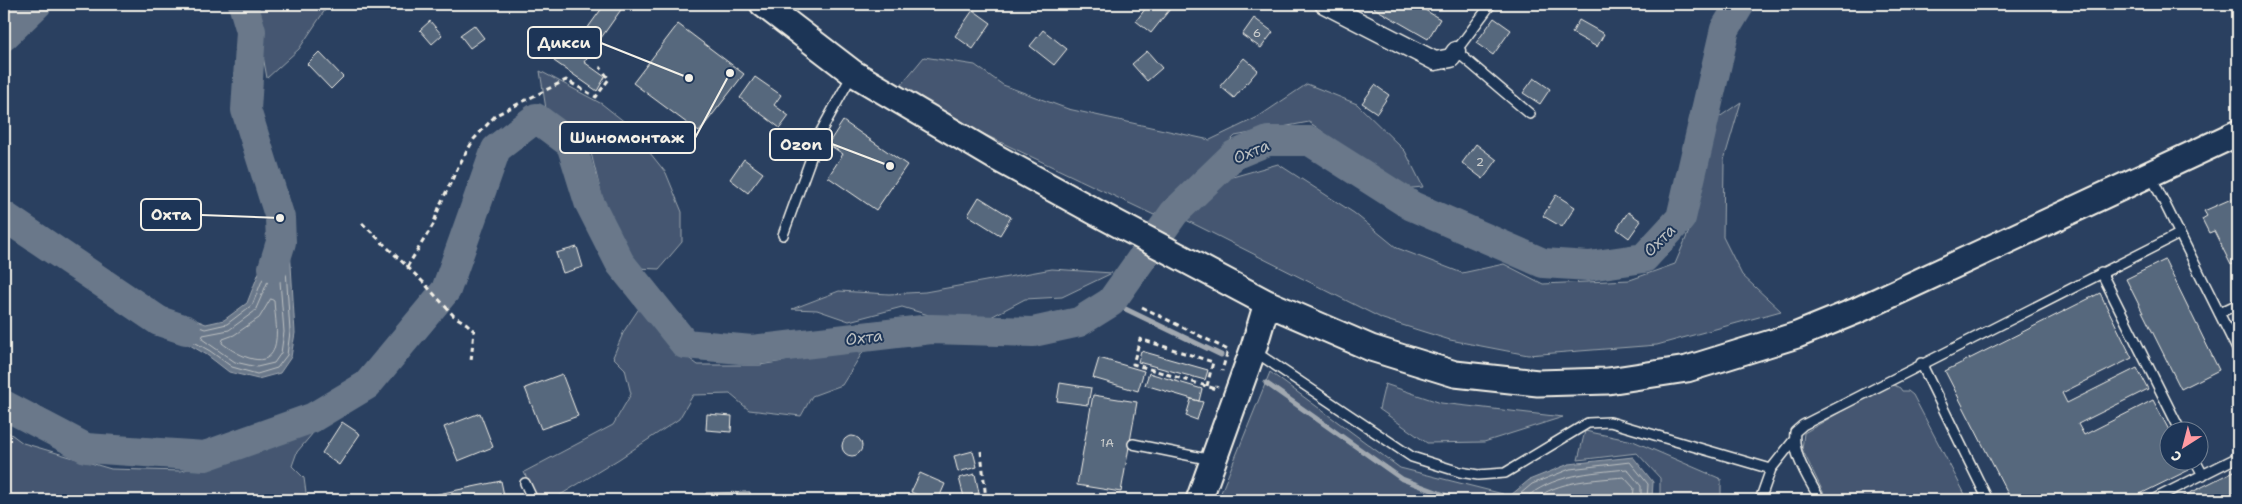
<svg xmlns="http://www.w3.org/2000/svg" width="2242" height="504" font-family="'Shantell Sans',sans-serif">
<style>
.green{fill:#445771;stroke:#9ca4ac}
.water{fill:#6a788a;stroke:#a1a8b0}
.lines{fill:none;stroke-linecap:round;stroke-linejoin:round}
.shore{stroke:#bdc1c2;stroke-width:1}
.stream{stroke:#a1a8b0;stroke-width:5}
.river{stroke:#6a788a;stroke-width:30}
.building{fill:#56677d;stroke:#f4f1e8}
.lane-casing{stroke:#f4f1e8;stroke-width:12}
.street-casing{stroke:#f4f1e8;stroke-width:21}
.secondary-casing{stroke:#f4f1e8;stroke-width:29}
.path{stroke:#f4f1e8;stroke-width:3;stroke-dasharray:5 4;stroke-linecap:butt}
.lane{stroke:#1d3557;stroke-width:9}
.street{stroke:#1d3557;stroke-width:18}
.secondary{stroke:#1d3557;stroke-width:25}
.labels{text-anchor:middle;stroke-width:4;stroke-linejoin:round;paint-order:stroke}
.number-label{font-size:12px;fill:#cccecd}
.water-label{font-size:16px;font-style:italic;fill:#bdc1c2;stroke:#1d3557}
.leader{fill:none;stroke:#f4f1e8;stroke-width:2}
.callout-dot{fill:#f4f1e8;stroke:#1d3557;stroke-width:2}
.callout{fill:#1d3557;stroke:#f4f1e8;stroke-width:2}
.callout-label{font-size:16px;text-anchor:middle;font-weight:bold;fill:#f4f1e8}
</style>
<rect width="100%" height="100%" fill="#2a4060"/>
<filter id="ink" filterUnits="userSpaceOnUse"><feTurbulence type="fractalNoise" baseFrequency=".02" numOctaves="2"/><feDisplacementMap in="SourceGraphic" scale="10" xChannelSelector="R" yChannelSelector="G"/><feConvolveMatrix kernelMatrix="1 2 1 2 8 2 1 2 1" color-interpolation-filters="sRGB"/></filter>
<g filter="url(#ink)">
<!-- green -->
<path class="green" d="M250 4H329L299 49 267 78 259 34 251 20Z
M924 57 975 65 1003 85 1068 109 1210 140 1258 117 1307 84 1357 104 1405 151 1423 187 1402 189 1309 122 1235 136 1154 215 895 92Z
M540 71 602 104 626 123 666 173 682 212V242L659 269 635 268 608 221 589 145 546 109Z
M1741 102 1724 160 1723 237 1742 275 1781 311 1657 345 1528 355 1450 340 1383 319 1186 220 1229 178 1278 164 1354 213 1397 248 1462 273 1504 264 1543 284 1630 280 1675 264 1695 217 1694 186 1708 148 1712 122Z
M1052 269 1112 273 1062 297 1025 299 989 318 942 319 902 307 849 321 817 310 792 309 839 291 889 294 925 292Z
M640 307 662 338 698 365H760L866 347 842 385 812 396 801 416 749 410 730 394 693 395 679 419 619 459 552 500H536L524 472 613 425 631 394 625 369 613 357 624 331Z
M1270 372 1400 468 1503 494 1500 500H1218Z
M1890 383 1900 388 1902 391H1908L1913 395 1968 500H1827L1802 449 1804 433Z
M1385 384 1441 403 1563 417 1484 442 1427 443 1379 409Z
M4 429 23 443 111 469 181 471 313 433 297 452 292 466 304 478 307 500H8L4 498Z
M1585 431 1633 441 1721 479V500H1660V478L1637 453 1578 460Z"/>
<!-- water -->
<path class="water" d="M277 227 289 231 295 333 291 357 280 373 258 379 229 372 207 355 145 319 152 303 206 324 224 320 247 303Z
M1633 457 1653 482 1652 500H1505L1529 480 1569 464Z"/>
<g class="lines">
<!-- shore -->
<path class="shore" d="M281 234 284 237 290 332 287 355 277 368 257 374 232 367 210 351 152 318 156 311 205 329 227 324 252 305Z
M277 266 279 268 284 332 281 353 274 363 257 367 235 362 202 339 203 335 229 330 255 311 274 267Z
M271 299 274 301C275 317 279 334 274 349 266 372 233 352 222 343L223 339 234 335 259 318Z
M1513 500 1532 484 1570 469 1630 462 1648 484 1647 500
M1523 500C1553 474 1589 473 1627 469L1641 486V500
M1534 500C1558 480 1595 480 1624 477L1634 488 1633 500"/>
<!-- stream -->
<path class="stream" d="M1111 302 1221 355
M1266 383 1402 479 1458 500"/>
<!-- river -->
<path class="river" d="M243 4 251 31 246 110 280 218 281 242 273 268
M4 36 37 4
M4 216 159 321 186 330
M4 405 86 448 205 456 312 418 367 385 446 290 496 149 536 118 571 144 589 202 620 263 685 344 752 350 931 329 1033 332 1079 322 1111 302 1174 213 1234 155 1268 141H1310L1412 206 1543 263 1589 266 1644 258 1681 218 1725 29 1740 4"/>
</g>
<!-- building -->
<path class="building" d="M605 4H625L584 62 605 77 597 91 554 61 562 47 571 51Z
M1149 4H1174L1151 33 1136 21Z
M1377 4H1415L1440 19 1428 39 1374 8Z
M973 10 991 23 973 49 955 36Z
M1254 18 1273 32 1261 48 1242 35Z
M1494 18 1511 30 1493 55 1476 43Z
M1579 20 1604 34 1597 47 1572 33Z
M430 21 442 35 432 44 420 30Z
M678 24 744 74 699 132 633 83Z
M474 25 484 38 470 48 460 35Z
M1043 30 1067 49 1054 65 1030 46Z
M1147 51 1162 68 1147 81 1132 64Z
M319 52 343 77 331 89 307 64Z
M1244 58 1258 70 1234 98 1220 86Z
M755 77 781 95 774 105 789 116 780 128 740 98Z
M1534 78 1550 89 1540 104 1523 93Z
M1375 85 1389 95 1377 113 1362 103Z
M843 121 907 165 876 210 828 177 843 154 828 144Z
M1476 144 1497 160 1483 179 1462 163Z
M744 159 763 173 748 193 730 179Z
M1556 195 1575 207 1562 227 1543 216Z
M2238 196V262L2231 265 2214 231 2209 233 2202 219 2207 216 2204 211Z
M979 197 1011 217 1000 235 968 215Z
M1628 212 1641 221 1629 238 1617 229Z
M577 247 583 267 563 273 556 253Z
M2165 260 2219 370 2181 389 2126 279Z
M2100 293 2132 358 2062 393 2067 403 2137 368 2148 389 2078 424 2084 435 2153 400 2170 432V462H2185L2189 470 2128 500H2011L1945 371Z
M1141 351 1208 370 1205 380 1138 362Z
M1099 358 1144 371 1138 391 1093 378Z
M1149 373 1202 389 1199 401 1145 385Z
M562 374 578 416 541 429 525 388Z
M1060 383 1091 388 1088 405 1057 401Z
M1093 395 1137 402 1121 492 1077 485Z
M1191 399 1203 402 1197 420 1186 416Z
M480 413 493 447 458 461 444 427Z
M707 414 732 416 731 432 706 430Z
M342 422 360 434 339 465 322 453Z
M842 446a10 10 0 1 1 20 0a10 10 0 1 1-20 0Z
M973 451 977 467 958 472 954 456Z
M2238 469V500H2176Z
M920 473 945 484 938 500H928L911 492Z
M975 474 979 493 964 497 959 478Z
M501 481 505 500H409Z
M750 492 751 500H706V493Z"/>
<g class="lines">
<defs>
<path id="lane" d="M1491 4 1456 51 1530 114
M2150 174 2238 351
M783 235 820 133 852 75
M2101 272 2181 432
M2219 313 2238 304
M1254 351 1412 457 1460 472 1478 475 1505 473 1588 423 1610 422 1771 469 1760 500
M1921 363 1988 500
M1133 444 1212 460
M2196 462 2203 475
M1771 469 1794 440
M525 483 533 500
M1820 500C1810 480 1792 456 1795 432L1803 425 2179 234
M2152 500 2238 457"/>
<path id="street" d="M1324 4 1435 61 1451 58 1456 51"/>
<path id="secondary" d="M763 4 853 73 997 158 1101 215 1267 303 1371 348 1455 374 1538 383 1608 381 1687 369 1797 335 1856 311 2238 133
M1199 500 1253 350 1267 303"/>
</defs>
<!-- lane casing -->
<use href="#lane" class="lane-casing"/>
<!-- street casing -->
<use href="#street" class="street-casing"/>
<!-- secondary casing -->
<use href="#secondary" class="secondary-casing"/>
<!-- path -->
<path class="path" d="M362 223 423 282 454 316 467 324 474 331 471 361
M407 267 433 225 440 205 459 165 474 139 496 115 566 80 596 97 609 79 600 67
M1142 307 1228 350 1222 371
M1207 386 1213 362 1140 339 1133 364 1216 389 1217 386
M981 451 986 500"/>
<!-- lane -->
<use href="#lane" class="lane"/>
<!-- street -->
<use href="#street" class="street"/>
<!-- secondary -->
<use href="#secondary" class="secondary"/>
</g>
</g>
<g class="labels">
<!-- number labels -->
<g class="number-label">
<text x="1257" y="37">6</text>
<text x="1480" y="166">2</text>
<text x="1107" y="447">1А</text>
</g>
<!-- water labels -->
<g class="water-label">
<text transform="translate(1251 151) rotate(-23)" y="6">Охта</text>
<text transform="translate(1659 240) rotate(-45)" y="6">Охта</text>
<text transform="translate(864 337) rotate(-7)" y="6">Охта</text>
</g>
</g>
<!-- callouts -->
<path class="leader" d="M689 78L601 43M730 73L695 138M890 166L832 144M280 218L201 215"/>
<g class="callout-dot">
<circle cx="689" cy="78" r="5"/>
<circle cx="730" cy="73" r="5"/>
<circle cx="890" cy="166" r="5"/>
<circle cx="280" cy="218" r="5"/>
</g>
<g class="callout">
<rect x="528" y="27" width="73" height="31" rx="5"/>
<rect x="560" y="122" width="135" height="31" rx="5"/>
<rect x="770" y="129" width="62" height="31" rx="5"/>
<rect x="141" y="199" width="60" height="31" rx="5"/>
</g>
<g class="callout-label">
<text x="564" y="48">Дикси</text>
<text x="627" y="143">Шиномонтаж</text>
<text x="801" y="150">Ozon</text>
<text x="171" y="220">Охта</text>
</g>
<!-- margin -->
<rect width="2242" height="504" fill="none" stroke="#1d3557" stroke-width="20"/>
<rect x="10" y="10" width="2222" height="484" fill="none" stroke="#f4f1e8" stroke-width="2" filter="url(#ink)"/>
<!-- north arrow -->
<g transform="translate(2184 446) rotate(216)"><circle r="24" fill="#1d3557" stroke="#738091"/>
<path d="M0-4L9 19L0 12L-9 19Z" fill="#ff9aa2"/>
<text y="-8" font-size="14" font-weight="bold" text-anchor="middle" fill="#f4f1e8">С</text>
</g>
</svg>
